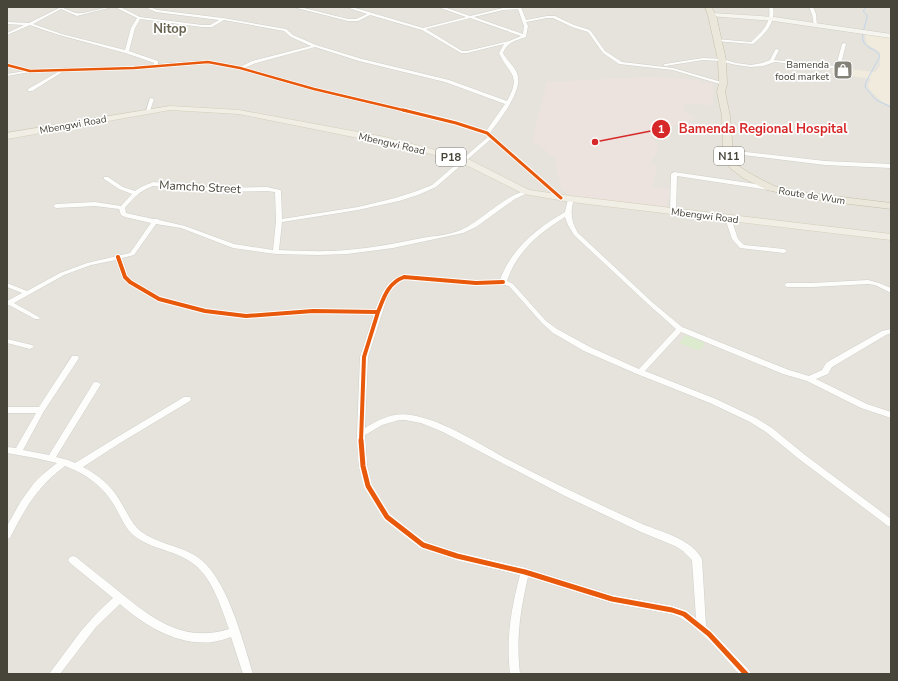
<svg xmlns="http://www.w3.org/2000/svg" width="898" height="681" font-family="'Nunito Sans',sans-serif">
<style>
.residential{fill:#e5e3db}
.commercial{fill:#f0ebdd}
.medical{fill:#ece3de}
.green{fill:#dceace}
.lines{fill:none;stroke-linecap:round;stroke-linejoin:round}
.stream{stroke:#c1d5eb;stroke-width:1}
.street-casing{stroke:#d0cfca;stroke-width:1}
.secondary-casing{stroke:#d0cec4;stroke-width:1}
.primary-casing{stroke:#d3cebb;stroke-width:1}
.highway-casing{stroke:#c7c1aa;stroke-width:1}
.street{fill:#fdfdfc;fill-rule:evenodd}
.secondary{fill:#f6f5f0;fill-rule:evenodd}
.primary{fill:#f1efe5;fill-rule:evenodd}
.highway{fill:#ebe8db;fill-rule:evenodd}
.cycleway-far3-casing{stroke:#fff;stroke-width:4}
.cycleway-far2-casing{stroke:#fff;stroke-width:5}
.cycleway-far1-casing{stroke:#fff;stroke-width:6}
.cycleway-casing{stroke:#fff;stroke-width:8}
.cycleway-far3{stroke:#e8590c;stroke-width:2.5}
.cycleway-far2{stroke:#e8590c;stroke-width:3}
.cycleway-far1{stroke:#e8590c;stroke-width:4}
.cycleway{stroke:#e8590c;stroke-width:5}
.labels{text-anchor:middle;stroke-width:3.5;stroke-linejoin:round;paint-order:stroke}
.far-poi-label{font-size:10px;fill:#474439;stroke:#fff;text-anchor:end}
.far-street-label{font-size:10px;fill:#474439;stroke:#fff}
.shield{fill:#fff;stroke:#7e7c74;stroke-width:1}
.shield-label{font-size:11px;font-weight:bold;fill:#474439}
.street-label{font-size:12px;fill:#474439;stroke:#fff}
.far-district-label{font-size:13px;font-weight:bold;fill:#696351;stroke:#fff}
.leader{fill:none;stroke:#d62828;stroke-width:1.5}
.callout-dot{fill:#d62828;stroke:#fff;stroke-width:1.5}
.mark-label{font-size:12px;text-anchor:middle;font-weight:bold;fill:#fff}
.callout-label{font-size:13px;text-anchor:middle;font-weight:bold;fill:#d62828;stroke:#fff;stroke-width:3.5;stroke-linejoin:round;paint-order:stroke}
</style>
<rect width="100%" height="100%" fill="#f2f1ec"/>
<!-- residential -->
<path class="residential" d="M7 7H891V674H7Z"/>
<!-- commercial -->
<path class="commercial" d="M865 34 891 38V106L881 101 869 89 868 85 871 79 832 73V67L875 72 880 66V52L867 44Z"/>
<!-- medical -->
<path class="medical" d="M648 77 700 80V83H713V105L685 104 683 111 697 118 665 129 649 138 658 142 657 151 650 163 657 166 653 186 670 190 667 208 583 198 568 195 562 190 555 165 556 159 549 153 532 141 547 82Z"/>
<!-- green -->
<path class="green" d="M686 335 704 342V346L699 350H697L679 343Z"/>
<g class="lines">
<!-- stream -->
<path class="stream" d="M867 7 863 11 867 15C867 25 857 38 867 46 872 50 877 50 880 56L866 82 865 87 876 100 891 107"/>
<defs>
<path id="street" d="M58 7C65 7 70 12 77 13 83 15 102 7 112 7L77 16 61 9 33 24 62 34 125 50 131 28 137 18 115 7H120L140 17 202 25H210L219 20 156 12 145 7H150L157 10 223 18 286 29 293 35 316 45 362 59 449 80 507 101C522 74 509 75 499 53L504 44 467 53H461L422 30 370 15 358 21H348L293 7H300L348 19H356L367 14 346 7H352L423 28 466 17 438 7H444L470 16 503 8 521 7 526 20 547 16H555L574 25 590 30 605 51 622 62 673 68 725 83V85H723L673 70 619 64 603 53 588 32 572 27 553 18H547L526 22 528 26 526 37C517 40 506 43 503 53 507 61 517 68 518 77 521 94 499 120 490 133L494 135V137L563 197V199H559L491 139 436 187 418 195 399 201 358 210 282 222 279 250C302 251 324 252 347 250 372 248 397 243 422 238 434 236 449 235 461 230 479 223 512 189 529 191L530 192 515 199 476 227 463 233 393 248 347 254 318 255 276 254 233 248 181 228 156 224 134 255 122 258 128 276 132 281 161 298 205 309 246 314 313 309 375 310C382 294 385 280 404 275L476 281 500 280C511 249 537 228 565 212L568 199 571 197 573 198 574 199C570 212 571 221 578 233L652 302 682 327 789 370 809 376 822 370 826 363 831 360 882 331 891 329V333L886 335 832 367 828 374 816 379 867 404 891 412V418L861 408 807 381 783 374 681 332 645 371 716 399 756 418 772 428 805 455 891 519V527L888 526 799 459 766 432 750 422 710 403 637 374 584 351 553 333 542 323 509 286 502 284 476 285 405 279C396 282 392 287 388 295L368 357 365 428C379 419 395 412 411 415 446 421 480 445 511 461 553 483 596 503 640 523 660 532 691 538 702 559L706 626 712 631 750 671 751 674H739C721 654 697 623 672 614L612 603 528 577C520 611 516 639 520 674H510C506 638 511 609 520 575L457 560 420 548 384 519 365 488 359 466 357 434 360 357 374 314 313 313 246 318 205 313 157 300 128 283 122 277 116 260 91 265 64 275 14 303 39 317 40 318 39 319H35L9 305 7 306V301L22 293 7 287V283L27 291 60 273 87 263 130 253 151 223 125 217 121 215 119 209 95 206 56 208 53 206 56 204 95 202 121 206 132 194 119 189 104 179V177H108L123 187 135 191 141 187 153 182 217 188 267 187 280 190 281 191 282 219 358 207 395 198 414 192 432 185 488 137 485 134 454 124 312 90 239 69 208 63H195L134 69 64 71 32 91H28V89L58 72H30L7 76V74L25 71 7 66V64L30 70 62 69 65 68 67 69 134 67 154 65V63C114 47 71 41 30 25L7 35V33L24 25 7 24V22L29 23 59 8ZM518 9 524 26 523 34 474 17 503 10ZM470 18 521 36 509 41 467 51H462L426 29ZM140 19 202 27H212L224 20 284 31 291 37 311 46 252 61 240 67 208 61H195L158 64V61L129 51 135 28ZM315 47 359 61 445 82 505 104 486 131 458 122 315 88 244 68 256 63ZM153 186 217 192 267 191 275 192 276 221 273 250 234 244 185 226 159 220 158 219H153L126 213 125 208C133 198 141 190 153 186ZM565 217 568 225 574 235 648 304 676 329 639 369 590 347 557 329 546 321 513 284 507 281C517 251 539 233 565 217ZM399 420H405L421 423 443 432 565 496 641 532 675 546 683 551 692 560 696 618 687 611 672 606 612 595 525 568 457 552 426 542 390 515 372 486 367 466 365 435 382 425Z
M769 7H773C776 23 765 34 753 44L716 41 714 40 716 39 751 42C762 32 772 23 769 7Z
M809 7H813L816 14 817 26 814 25 812 14Z
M844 43 846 44 840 68 838 69 775 62 763 66 751 67 736 65 720 61 703 60 665 66 663 65 665 64 703 58 722 59 736 63 751 65 762 63 770 60 775 50 777 49 779 50 774 60 836 66 842 44Z
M150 98 154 99 150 111 148 112 146 111Z
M728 150 825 161 891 164V168L825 165 726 153V151Z
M674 172 769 186 772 188 769 190 677 176 676 212 673 214 670 212 671 174Z
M728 216 731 218 738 239 744 245 784 249 787 251 784 253 740 248 732 239 725 218Z
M868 280 879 283 891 288V293L875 285 868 284 812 287H787L784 285 787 283H812Z
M7 339 32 345 34 347 30 349 7 343Z
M72 356H78L79 358 44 411 23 450 49 455 94 382H97L101 384 56 457 68 460 75 463 114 439 184 397H190L191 399 190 401 120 443 83 467C98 475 111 485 120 501 126 510 130 521 138 529 154 543 178 545 196 556 226 574 243 641 253 674H243L231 637C225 639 219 641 213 642 178 646 145 626 120 604L96 627 60 674H49L81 631 98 612 113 598 70 563 68 560 70 557 73 556 76 557C91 569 107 582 122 594 154 620 185 643 229 629 221 607 213 580 195 565 189 560 181 556 173 553 159 548 143 544 132 534 124 526 120 515 114 505 103 486 86 474 65 466 38 486 25 508 10 538L7 539V526L21 501 34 483 42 475 57 463 35 458 7 453V447L16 448 36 413H7V407H39Z"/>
<path id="secondary" d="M712 13 774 17 891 34V38L774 21 710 16V14Z"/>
<path id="primary" d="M170 106 239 110 385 137 466 158 529 190 571 196 891 234V240L571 202 524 194 460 162 413 149 239 114 170 110 7 139V133Z"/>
<path id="highway" d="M705 7H711L716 15 726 60 727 84 725 92 730 116 733 152 737 165 751 174 774 186 809 193 891 203V209L809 199 767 190 743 178 730 168 723 152 722 116 717 92 719 84 718 60 708 15Z"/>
</defs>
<!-- street casing -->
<use href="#street" class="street-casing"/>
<!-- secondary casing -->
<use href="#secondary" class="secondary-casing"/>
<!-- primary casing -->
<use href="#primary" class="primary-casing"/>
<!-- highway casing -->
<use href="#highway" class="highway-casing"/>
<!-- street -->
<use href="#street" class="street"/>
<!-- secondary -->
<use href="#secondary" class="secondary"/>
<!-- primary -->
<use href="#primary" class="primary"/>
<!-- highway -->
<use href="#highway" class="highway"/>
<defs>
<path id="cycleway-far3" d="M7 65 30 71 134 68 208 62 240 68 314 89 407 111"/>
<path id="cycleway-far2" d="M403 110 456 123 487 133 561 198"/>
<path id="cycleway-far1" d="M118 257 125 277 130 282 159 299 205 311 246 316 313 311 378 312C384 297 388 283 404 277L476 283 503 282
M361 441 364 357 378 312"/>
<path id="cycleway" d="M361 440 363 466 368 486 387 517 423 545 457 556 525 572 612 599 672 610 684 614 709 634 746 674"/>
</defs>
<!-- cycleway-far3 casing -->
<use href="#cycleway-far3" class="cycleway-far3-casing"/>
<!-- cycleway-far2 casing -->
<use href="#cycleway-far2" class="cycleway-far2-casing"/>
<!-- cycleway-far1 casing -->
<use href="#cycleway-far1" class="cycleway-far1-casing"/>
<!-- cycleway casing -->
<use href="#cycleway" class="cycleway-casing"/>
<!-- cycleway-far3 -->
<use href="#cycleway-far3" class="cycleway-far3"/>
<!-- cycleway-far2 -->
<use href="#cycleway-far2" class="cycleway-far2"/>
<!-- cycleway-far1 -->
<use href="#cycleway-far1" class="cycleway-far1"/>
<!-- cycleway -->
<use href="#cycleway" class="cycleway"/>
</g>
<!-- icons -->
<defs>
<symbol id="shop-square" viewBox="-11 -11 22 22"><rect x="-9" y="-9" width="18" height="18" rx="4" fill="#838178" stroke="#fff"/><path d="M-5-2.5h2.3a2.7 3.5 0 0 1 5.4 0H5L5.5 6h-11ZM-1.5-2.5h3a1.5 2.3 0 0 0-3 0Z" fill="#fff"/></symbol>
</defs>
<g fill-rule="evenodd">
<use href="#shop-square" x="832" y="59" width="22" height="22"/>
</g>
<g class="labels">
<!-- far-poi labels -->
<g class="far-poi-label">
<text x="829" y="68">Bamenda<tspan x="829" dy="12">food market</tspan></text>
</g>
<!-- far-street labels -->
<g class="far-street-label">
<text transform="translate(73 124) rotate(-10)" y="4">Mbengwi Road</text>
<text transform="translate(392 143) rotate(13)" y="4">Mbengwi Road</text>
<text transform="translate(812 195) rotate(9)" y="4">Route de Wum</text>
<text transform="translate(705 215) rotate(7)" y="4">Mbengwi Road</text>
</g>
<!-- shield labels -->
<g class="shield">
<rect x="714" y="147" width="30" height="18" rx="3"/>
<rect x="436" y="148" width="30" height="18" rx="3"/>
</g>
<g class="shield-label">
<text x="729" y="160">N11</text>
<text x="451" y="161">P18</text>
</g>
<!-- street labels -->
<g class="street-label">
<text transform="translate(200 187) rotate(3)" y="4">Mamcho Street</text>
</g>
<!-- far-district labels -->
<g class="far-district-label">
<text x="170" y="33">Nitop</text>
</g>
</g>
<!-- callouts -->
<path class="leader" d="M595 142L661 129"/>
<g class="callout-dot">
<circle cx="595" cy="142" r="4"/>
<circle cx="661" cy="129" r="10"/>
</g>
<g class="mark-label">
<text x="661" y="133">1</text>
</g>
<g class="callout-label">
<text x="763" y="133">Bamenda Regional Hospital</text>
</g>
<!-- border -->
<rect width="898" height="681" fill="none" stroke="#474439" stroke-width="16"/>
</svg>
